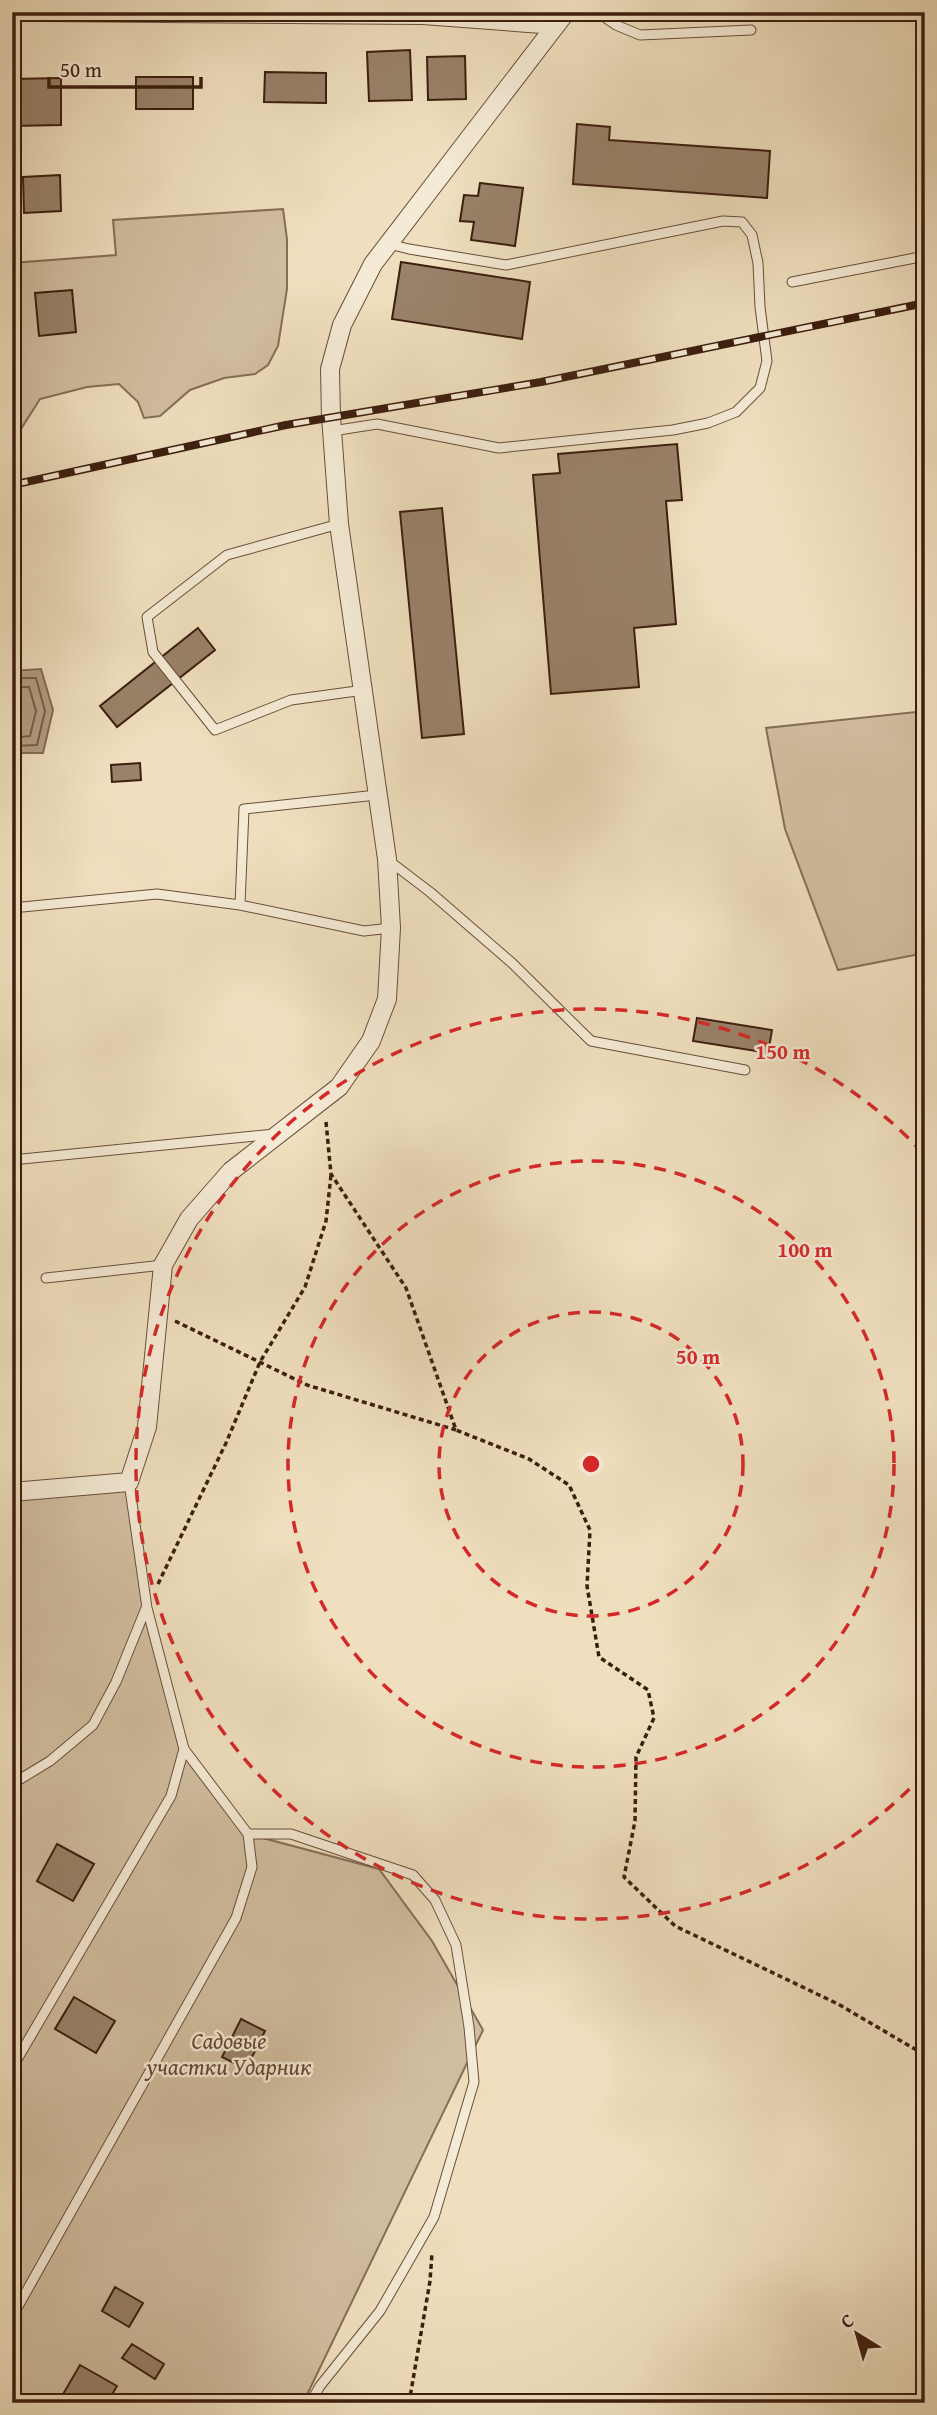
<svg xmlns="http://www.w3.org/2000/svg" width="937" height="2415" font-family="'Gentium Book Plus',serif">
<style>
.green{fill:#d1bea0;stroke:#866e57;stroke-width:2}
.water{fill:#b29d82;stroke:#836a54;stroke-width:2}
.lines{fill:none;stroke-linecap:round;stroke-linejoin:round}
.shore{stroke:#775e48;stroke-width:2}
.building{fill:#99826a;stroke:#3c1e0e;stroke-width:2}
.lane-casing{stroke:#694e3a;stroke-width:11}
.street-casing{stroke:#694e3a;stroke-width:20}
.path{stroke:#3c1e0e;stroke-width:3.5;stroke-dasharray:5 3.5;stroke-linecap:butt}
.lane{stroke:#f5ead5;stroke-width:9}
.street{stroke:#f5ead5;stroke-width:18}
.rail-casing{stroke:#3c1e0e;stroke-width:8}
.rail{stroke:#f5ead5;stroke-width:5;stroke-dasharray:16;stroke-linecap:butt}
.ring{fill:none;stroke:#d62828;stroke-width:3.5;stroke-dasharray:12 9}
.labels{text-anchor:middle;stroke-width:5;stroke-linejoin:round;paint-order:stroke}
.park-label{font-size:23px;font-style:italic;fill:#614632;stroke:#f5ead5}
.centre{fill:#d62828;stroke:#f5ead5;stroke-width:3.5}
.ring-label{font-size:21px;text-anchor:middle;font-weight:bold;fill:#d62828;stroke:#f5ead5;stroke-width:5;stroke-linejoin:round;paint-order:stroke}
</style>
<rect width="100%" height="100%" fill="#efdfbe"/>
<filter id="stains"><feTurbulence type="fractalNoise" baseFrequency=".00286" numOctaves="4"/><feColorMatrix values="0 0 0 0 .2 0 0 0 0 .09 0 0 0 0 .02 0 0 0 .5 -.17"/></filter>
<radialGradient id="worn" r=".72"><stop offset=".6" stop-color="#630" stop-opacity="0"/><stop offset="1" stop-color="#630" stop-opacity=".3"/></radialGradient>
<!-- green -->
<path class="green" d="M283 209 287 239V289L278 346 268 365 255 374 224 378 190 390 160 416 144 418 138 402 119 384 87 387 40 399 12 443V263L116 255 113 220Z
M925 711V953L838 970 785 829 766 728Z
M129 1482 147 1608 184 1749 248 1834 379 1869 432 1941 483 2030 303 2403H12V1492Z"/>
<!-- water -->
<path class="water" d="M41 669 53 710 43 753H12V671Z"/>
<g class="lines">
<!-- shore -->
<path class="shore" d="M12 678H36L45 711 37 745 12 746
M12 687H29L36 711 30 736 12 738"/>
</g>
<!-- building -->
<path class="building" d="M410 50 412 100 369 101 367 52Z
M465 56 466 99 428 100 427 57Z
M265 72 326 73V103L264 102Z
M136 77H193V109H136Z
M61 78V125L12 126V79Z
M577 124 610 127 609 140 770 151 767 198 573 184Z
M60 175 61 211 24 213 23 177Z
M480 183 523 188 515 246 471 240 474 222 460 221 464 195 478 196Z
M401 262 530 282 522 339 392 319Z
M72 290 76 332 39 336 35 293Z
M677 444 682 500 666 501 676 624 634 628 639 687 551 694 533 475 560 473 558 454Z
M442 508 464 734 422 738 400 512Z
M198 628 215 650 117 727 100 706Z
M140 763 141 780 112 782 111 765Z
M697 1018 772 1030 768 1053 693 1041Z
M57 1844 94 1864 73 1901 37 1881Z
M74 1997 115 2021 96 2053 55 2029Z
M241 2019 265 2031 246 2069 222 2057Z
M115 2287 143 2303 129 2327 102 2311Z
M132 2344 164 2364 155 2379 122 2358Z
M80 2365 117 2386 107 2403 59 2401Z"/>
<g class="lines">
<defs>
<path id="lane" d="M597 12 616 25 640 35 751 30
M792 282 925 256
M332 431 377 424 499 448 673 430 708 423 736 412 760 388 767 361 760 307 758 263 752 235 742 222 723 221 506 265 409 249 389 244
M339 524 227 555 147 617 153 652 215 730 291 700 364 690
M377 795 244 809 240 905 364 931 391 928
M388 860 430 892 512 963 591 1041 745 1070
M12 908 157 894 240 905
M12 1160 275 1134
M46 1278 163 1265
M12 1790 17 1781 50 1761 93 1725 116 1682 146 1608
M248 1834H291L413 1875 435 1900 456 1945 469 2027 474 2082 434 2217 380 2311 320 2386 310 2403
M12 2068 171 1796 184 1749
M12 2317 236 1918 252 1867 248 1834 184 1749 147 1608 129 1482"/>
<path id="street" d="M45 12 423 15 555 25
M12 1492 129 1482 147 1427 163 1265 189 1219 231 1171 339 1087 371 1041 387 999 391 928 387 859 339 524 331 417 330 369 342 325 373 264 566 12"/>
</defs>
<!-- lane casing -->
<use href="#lane" class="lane-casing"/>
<!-- street casing -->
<use href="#street" class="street-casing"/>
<!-- path -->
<path class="path" d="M326 1122 331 1174 406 1288 456 1430 529 1459 569 1485 590 1530 587 1586 599 1657 648 1690 654 1718 636 1757 635 1821 624 1877 675 1926 838 2004 925 2055
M175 1321 307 1385 456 1430
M158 1584 226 1443 260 1362 305 1287 326 1221 331 1175
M409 2403 430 2281 432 2253"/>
<!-- lane -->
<use href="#lane" class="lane"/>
<!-- street -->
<use href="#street" class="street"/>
<defs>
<path id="rail" d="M12 485 286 425 541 382 925 303"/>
</defs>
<!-- rail casing -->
<use href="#rail" class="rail-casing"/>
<!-- rail -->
<use href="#rail" class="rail"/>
</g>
<!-- distance rings -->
<g class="ring">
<circle cx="591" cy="1464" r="152"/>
<circle cx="591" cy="1464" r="303"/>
<path d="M924 1774A455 455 0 1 1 924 1154"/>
</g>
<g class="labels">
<!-- park labels -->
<g class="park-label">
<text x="229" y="2049">Садовые<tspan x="229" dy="26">участки Ударник</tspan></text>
</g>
</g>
<circle cx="591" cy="1464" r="10" class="centre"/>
<g class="ring-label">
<text x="783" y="1059">150 m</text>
<text x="805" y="1257">100 m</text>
<text x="698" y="1364">50 m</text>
</g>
<!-- margin -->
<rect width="937" height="2415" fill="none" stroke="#efdfbe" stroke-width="42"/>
<rect x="14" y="14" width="909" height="2387" fill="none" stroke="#3c1e0e" stroke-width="3.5"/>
<rect x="21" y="21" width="895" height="2373" fill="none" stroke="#3c1e0e" stroke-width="2"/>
<!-- north arrow -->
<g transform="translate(857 2334) rotate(323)" stroke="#f5ead5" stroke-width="5" paint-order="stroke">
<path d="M0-5L12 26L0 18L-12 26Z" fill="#3c1e0e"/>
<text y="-10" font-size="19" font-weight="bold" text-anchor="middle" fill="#3c1e0e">С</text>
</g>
<!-- scale -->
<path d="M49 77v10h152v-10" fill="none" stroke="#3c1e0e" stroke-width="3.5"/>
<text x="60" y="77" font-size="21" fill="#3c1e0e" stroke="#f5ead5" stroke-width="5" paint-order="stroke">50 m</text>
<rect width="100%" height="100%" filter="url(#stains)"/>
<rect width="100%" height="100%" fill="url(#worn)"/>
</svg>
